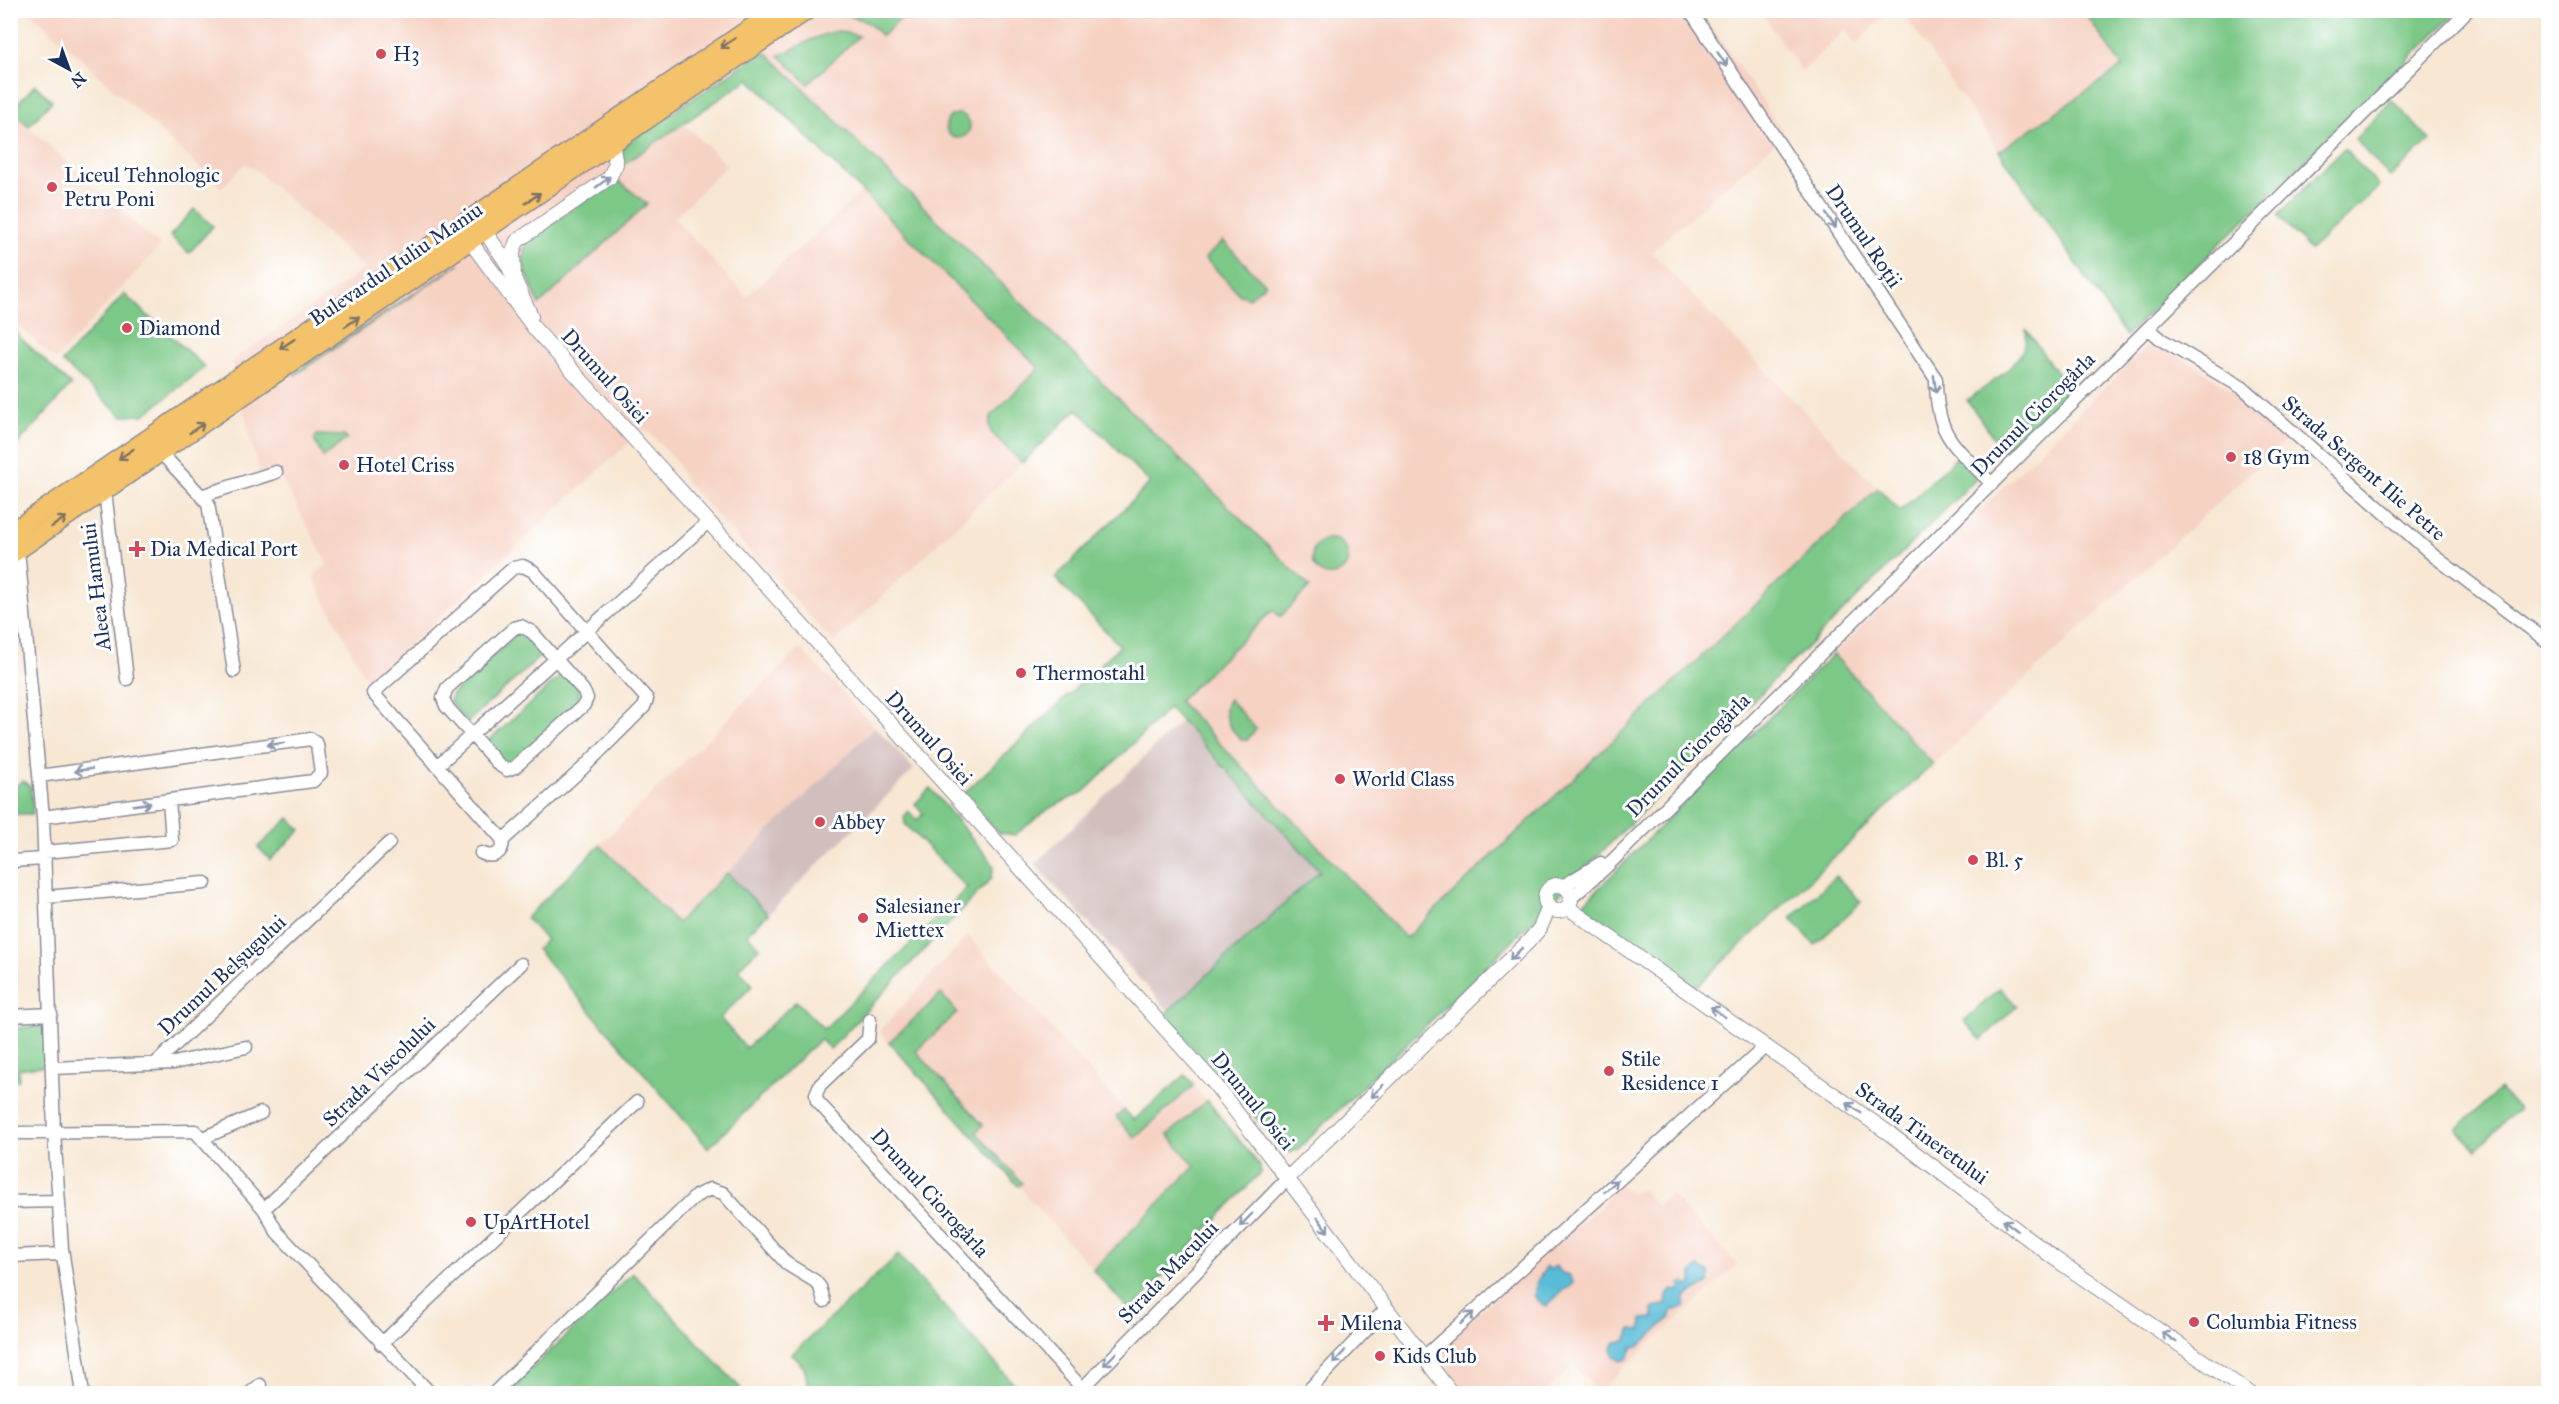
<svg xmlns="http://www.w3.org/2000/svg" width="2559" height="1404" font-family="'IM FELL Great Primer',serif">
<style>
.built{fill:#f6d2c3}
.industrial{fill:#d1bfbd}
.green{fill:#7bc887;stroke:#4b7c72;stroke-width:1.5}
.water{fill:#58bcd6;stroke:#3a769a;stroke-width:1.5}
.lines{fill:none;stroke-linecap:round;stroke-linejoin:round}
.minor-casing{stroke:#898b98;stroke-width:15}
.tertiary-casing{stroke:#898b98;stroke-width:16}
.primary-casing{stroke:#898b98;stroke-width:21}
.minor{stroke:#fff;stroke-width:12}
.tertiary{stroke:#fff;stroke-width:14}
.primary{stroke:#f3c26a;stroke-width:18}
.oneway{stroke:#7c7163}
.oneway2{stroke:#8d97ae}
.poi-dot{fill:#d1495b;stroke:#fff;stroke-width:2}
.labels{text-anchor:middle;stroke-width:6;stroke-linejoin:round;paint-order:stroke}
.poi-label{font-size:21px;fill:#1b2f5e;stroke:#fff;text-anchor:start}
.street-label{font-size:21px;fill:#1b2f5e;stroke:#fff}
</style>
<rect width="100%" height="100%" fill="#fff"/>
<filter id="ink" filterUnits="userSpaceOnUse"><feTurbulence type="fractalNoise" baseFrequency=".0167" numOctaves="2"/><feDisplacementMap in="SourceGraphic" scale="12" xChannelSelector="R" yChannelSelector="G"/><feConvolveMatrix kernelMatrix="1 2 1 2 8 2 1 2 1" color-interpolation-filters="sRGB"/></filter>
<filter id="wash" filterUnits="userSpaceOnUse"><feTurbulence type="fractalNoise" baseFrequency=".008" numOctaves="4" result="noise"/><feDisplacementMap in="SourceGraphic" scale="24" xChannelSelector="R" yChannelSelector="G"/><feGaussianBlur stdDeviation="1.35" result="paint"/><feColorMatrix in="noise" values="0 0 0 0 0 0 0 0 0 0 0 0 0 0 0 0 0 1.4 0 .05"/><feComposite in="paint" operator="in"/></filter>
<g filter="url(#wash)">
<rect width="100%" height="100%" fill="#f7e7d3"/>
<!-- built -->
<path class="built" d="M29 11H1700L1785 134 1651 252 1878 488 1406 938 1179 701 1273 610 1280 617 1310 588 748 79 684 124 727 165 674 218 746 297 862 191 1039 368 991 416 989 422 991 432 1022 463 834 642 684 480 676 461 645 428 368 683 313 577 327 563 280 475 261 481 232 361 365 269 256 170 245 163 222 188Z
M1760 11H1889L1856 44 1845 30 1802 72Z
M1901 11H2084L2123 67 1999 151Z
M11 111 160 246 56 360 11 319Z
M2149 344 2193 364 2230 389 2287 439 1933 764 1833 654Z
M800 648 875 727 677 923 600 845Z
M968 936 1134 1120 1185 1075 1260 1166 1258 1176 1130 1311 879 1031Z
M1618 1185 1632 1193 1642 1190 1657 1206 1671 1194 1737 1265 1598 1392 1574 1366 1544 1393H1464L1434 1353 1559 1239 1601 1207 1607 1196Z"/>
<!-- industrial -->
<path class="industrial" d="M1180 722 1320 872 1169 1011 1035 864Z
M875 727 914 769 768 914 727 873Z"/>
<!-- green -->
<path class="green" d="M913 10 912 21 906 14 882 36 867 22 848 15 853 11Z
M2084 11H2458L2126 336 1999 151 2122 67Z
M838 31 859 36 808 84 779 55C799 48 817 34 838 31Z
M767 53 1310 587 1280 617 1273 610 1179 701 1406 938 1878 488 1900 511 1960 454 1980 475 1470 983 1297 1150 1289 1153 1281 1145 1282 1142 1262 1125 1164 1015 1320 871 1169 708 1084 792 1050 808 1015 835 999 833 962 795 1120 646 1055 578 1150 483 1077 409 1022 463 991 432 989 426 991 416 1039 368 749 79 624 164C620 156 621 151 626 144L759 54Z
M35 85 52 101 29 126 11 110Z
M2392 100 2430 140 2390 177 2355 139Z
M946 126a12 12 0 1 1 24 0a12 12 0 1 1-24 0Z
M2344 148 2379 187 2310 250 2278 215Z
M620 182 647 204 539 305 523 264 525 242 610 183Z
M194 209 213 226 189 253 170 236Z
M1223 241 1265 284 1249 298 1240 295 1205 258Z
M458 264H459L295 375 294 373Z
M124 294 205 367 144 415 122 416 62 362Z
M11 329 71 385 11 451H10Z
M2026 329 2069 391 2004 453 1967 400C1989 384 2031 361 2026 329Z
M317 435 344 436 347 439 323 457 314 440Z
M1312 557a18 18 0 1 1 36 0a18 18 0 1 1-36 0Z
M11 579 14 584 18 634 12 635Z
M518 633H525L545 652 467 723 450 701 451 695Z
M1833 654 1933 764 1696 987 1581 906Z
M564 673 579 690 580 702 512 763H505L485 744Z
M1229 699 1256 729 1247 740H1241C1231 729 1218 713 1229 699Z
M23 781 31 787 33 814H11V789Z
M930 788 990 860 994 867 991 879 830 1049 820 1039 708 1148 537 949 546 940 526 918 600 845 677 923 727 873 768 914 747 934 760 947 738 969 753 985 720 1018 746 1048 796 1001 824 1029 967 888 905 824 904 817 908 811 917 820 923 814 915 804Z
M289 818 301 830 270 860 258 847Z
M1836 876 1861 902 1815 945 1791 918Z
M2000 988 2017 1006 1981 1040 1964 1021Z
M941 994 957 1013 916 1051 983 1125 976 1132 1022 1183 1018 1186 889 1042Z
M48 1026 49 1065 18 1069 19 1080 11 1081 10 1028Z
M1185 1075 1194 1085 1135 1138 1116 1117 1124 1110 1134 1120Z
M2500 1089 2518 1109 2476 1149 2457 1129Z
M1207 1100 1260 1166V1173L1130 1311 1093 1270 1195 1166 1168 1135Z
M898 1255 1022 1393H809L805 1369 792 1354Z
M633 1273 745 1393H505Z"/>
<!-- water -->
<path class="water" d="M1547 1266 1550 1270 1555 1266 1562 1273 1569 1275 1573 1282 1570 1287 1563 1290 1546 1307 1542 1305 1534 1295 1537 1281Z
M1699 1267 1710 1273 1709 1283 1685 1297 1684 1307 1672 1311 1671 1317 1638 1347 1632 1348 1628 1359 1621 1361 1614 1357 1612 1348 1615 1342 1626 1341 1631 1329 1641 1330 1642 1319 1654 1318 1653 1309 1666 1304 1667 1295 1673 1290 1679 1291 1681 1283 1685 1282 1687 1287 1692 1283V1273Z"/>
</g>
<g filter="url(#ink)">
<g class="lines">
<defs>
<path id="minor" d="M1690 10 1936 379C1936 437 1955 446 1992 484
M2149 329 2162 340 2243 388 2434 556 2548 642
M161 453 208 503 234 671
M105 491 127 679
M201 496 276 472
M18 550 43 817 54 1132 62 1248 83 1394
M521 626 532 632 583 690 587 698 584 705 515 767 507 770 499 765 446 706 443 698 447 688 514 628Z
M437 766 708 522
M39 776 311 739 317 744 321 773 313 781 43 817
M45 852 172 840 169 800
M481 853C493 859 503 854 503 840L373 693 513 568 523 566 533 571 647 699 644 707 581 770 503 840
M10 861 45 859
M1563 886 1601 863
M46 897 205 883
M1571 898 1604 869 2468 10
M10 1016 51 1014
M870 1020 868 1039 820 1085 816 1094 817 1101 1082 1388
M155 1064 389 843
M53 1068 174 1063 246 1047
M10 1133 195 1131 264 1209 277 1232 431 1394
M203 1138 261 1113
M10 1202 59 1201
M264 1209 521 964
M10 1256 63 1254
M381 1344 637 1102
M1424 1357 1766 1046
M249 1394 260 1385
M493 1394 696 1196 710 1189 723 1193 787 1264 815 1281 820 1287 824 1301
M1077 1394 1288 1178
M1305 1394 1387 1308"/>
<path id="tertiary" d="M479 223 507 263 531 316
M464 233 535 329 1214 1083 1452 1394
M514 278 513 252 517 241 609 178 616 164 612 144
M1545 898a13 13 0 1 1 26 0a13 13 0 1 1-26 0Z
M1567 907 1890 1134 2054 1258 2251 1394
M1288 1178 1528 942 1540 928 1549 907"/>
<path id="primary" d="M10 533 777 10
M10 555 807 10"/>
</defs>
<!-- minor casing -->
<use href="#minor" class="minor-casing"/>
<!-- tertiary casing -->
<use href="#tertiary" class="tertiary-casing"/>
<!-- primary casing -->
<use href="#primary" class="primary-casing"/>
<!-- minor -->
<use href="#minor" class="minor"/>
<!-- tertiary -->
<use href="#tertiary" class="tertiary"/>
<!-- primary -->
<use href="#primary" class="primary"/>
</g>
<!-- one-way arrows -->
<defs><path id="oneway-shaft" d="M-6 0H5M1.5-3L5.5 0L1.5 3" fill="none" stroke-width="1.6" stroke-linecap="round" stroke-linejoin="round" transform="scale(1.5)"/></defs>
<g class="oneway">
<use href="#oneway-shaft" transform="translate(728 43) rotate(146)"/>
<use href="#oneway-shaft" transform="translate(533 198) rotate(-35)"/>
<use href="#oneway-shaft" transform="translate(352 322) rotate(-34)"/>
<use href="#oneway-shaft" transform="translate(287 344) rotate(146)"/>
<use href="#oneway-shaft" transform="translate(197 428) rotate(-34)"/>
<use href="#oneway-shaft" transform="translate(126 454) rotate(146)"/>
<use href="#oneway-shaft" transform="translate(59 522) rotate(-34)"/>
</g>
<g class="oneway2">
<use href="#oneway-shaft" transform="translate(1722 59) rotate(56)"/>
<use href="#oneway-shaft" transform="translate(603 182) rotate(-38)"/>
<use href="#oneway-shaft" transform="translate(1831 221) rotate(56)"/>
<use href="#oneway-shaft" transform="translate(1935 384) rotate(82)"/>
<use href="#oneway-shaft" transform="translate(276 744) rotate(172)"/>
<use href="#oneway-shaft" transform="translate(83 770) rotate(172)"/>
<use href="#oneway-shaft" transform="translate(142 804) rotate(-8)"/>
<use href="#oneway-shaft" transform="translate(1516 954) rotate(135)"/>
<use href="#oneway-shaft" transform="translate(1718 1012) rotate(-145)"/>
<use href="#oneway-shaft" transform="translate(1377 1091) rotate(136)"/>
<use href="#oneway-shaft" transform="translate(1854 1108) rotate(-145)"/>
<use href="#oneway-shaft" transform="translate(1611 1186) rotate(-42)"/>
<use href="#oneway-shaft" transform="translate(1246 1220) rotate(134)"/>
<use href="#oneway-shaft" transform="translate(1323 1225) rotate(53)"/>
<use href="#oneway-shaft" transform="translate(2010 1225) rotate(-142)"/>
<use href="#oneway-shaft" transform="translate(1467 1318) rotate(-42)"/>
<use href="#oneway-shaft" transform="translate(2169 1337) rotate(-145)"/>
<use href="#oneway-shaft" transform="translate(1339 1357) rotate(133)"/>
<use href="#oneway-shaft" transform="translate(1110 1359) rotate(134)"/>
</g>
</g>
<!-- markers -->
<g class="poi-dot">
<circle cx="381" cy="54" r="6"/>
<circle cx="52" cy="187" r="6"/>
<circle cx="127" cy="328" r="6"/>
<circle cx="2231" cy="457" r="6"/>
<circle cx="344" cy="465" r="6"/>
<path d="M134 540h6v6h6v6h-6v6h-6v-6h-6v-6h6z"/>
<circle cx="1021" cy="673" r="6"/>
<circle cx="1340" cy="779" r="6"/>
<circle cx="820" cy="822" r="6"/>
<circle cx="1973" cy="860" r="6"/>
<circle cx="863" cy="918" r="6"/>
<circle cx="1609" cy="1071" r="6"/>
<circle cx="471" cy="1222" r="6"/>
<circle cx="2194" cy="1322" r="6"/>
<path d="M1323 1314h6v6h6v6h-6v6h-6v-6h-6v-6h6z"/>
<circle cx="1380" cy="1356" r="6"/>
</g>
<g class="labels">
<!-- poi labels -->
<g class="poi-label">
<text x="393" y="61">H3</text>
<text x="64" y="182">Liceul Tehnologic<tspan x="64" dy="24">Petru Poni</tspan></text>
<text x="139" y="335">Diamond</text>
<text x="2243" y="464">18 Gym</text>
<text x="356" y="472">Hotel Criss</text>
<text x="150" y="556">Dia Medical Port</text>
<text x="1033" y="680">Thermostahl</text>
<text x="1352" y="786">World Class</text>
<text x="832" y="829">Abbey</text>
<text x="1985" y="867">Bl. 5</text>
<text x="875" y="913">Salesianer<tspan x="875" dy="24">Miettex</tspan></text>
<text x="1621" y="1066">Stile<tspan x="1621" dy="24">Residence 1</tspan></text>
<text x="483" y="1229">UpArtHotel</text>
<text x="2206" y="1329">Columbia Fitness</text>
<text x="1340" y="1330">Milena</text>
<text x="1392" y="1363">Kids Club</text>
</g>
<!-- street labels -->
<g class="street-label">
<text transform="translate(1864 236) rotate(56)" y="7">Drumul Roții</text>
<text transform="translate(396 264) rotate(-34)" y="7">Bulevardul Iuliu Maniu</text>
<text transform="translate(605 376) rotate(48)" y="7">Drumul Osiei</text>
<text transform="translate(2033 414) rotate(-45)" y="7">Drumul Ciorogârla</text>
<text transform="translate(2364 468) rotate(41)" y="7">Strada Sergent Ilie Petre</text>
<text transform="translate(96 587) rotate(-97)" y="7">Aleea Hamului</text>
<text transform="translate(929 738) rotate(48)" y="7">Drumul Osiei</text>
<text transform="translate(1688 755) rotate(-45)" y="7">Drumul Ciorogârla</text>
<text transform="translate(222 975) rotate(-43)" y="7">Drumul Belșugului</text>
<text transform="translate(379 1072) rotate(-44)" y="7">Strada Viscolului</text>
<text transform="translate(1253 1101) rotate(51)" y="7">Drumul Osiei</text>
<text transform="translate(1922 1133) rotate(36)" y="7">Strada Tineretului</text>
<text transform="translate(930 1193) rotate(48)" y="7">Drumul Ciorogârla</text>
<text transform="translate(1168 1272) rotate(-46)" y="7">Strada Macului</text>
</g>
</g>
<!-- margin -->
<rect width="2559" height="1404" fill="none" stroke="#fff" stroke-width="36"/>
<!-- north arrow -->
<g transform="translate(69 69) rotate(139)" stroke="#ffffff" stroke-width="4.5" paint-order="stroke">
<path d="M0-4.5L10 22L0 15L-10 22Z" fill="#1b2f5e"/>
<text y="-9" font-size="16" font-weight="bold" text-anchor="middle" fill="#1b2f5e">N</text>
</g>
</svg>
